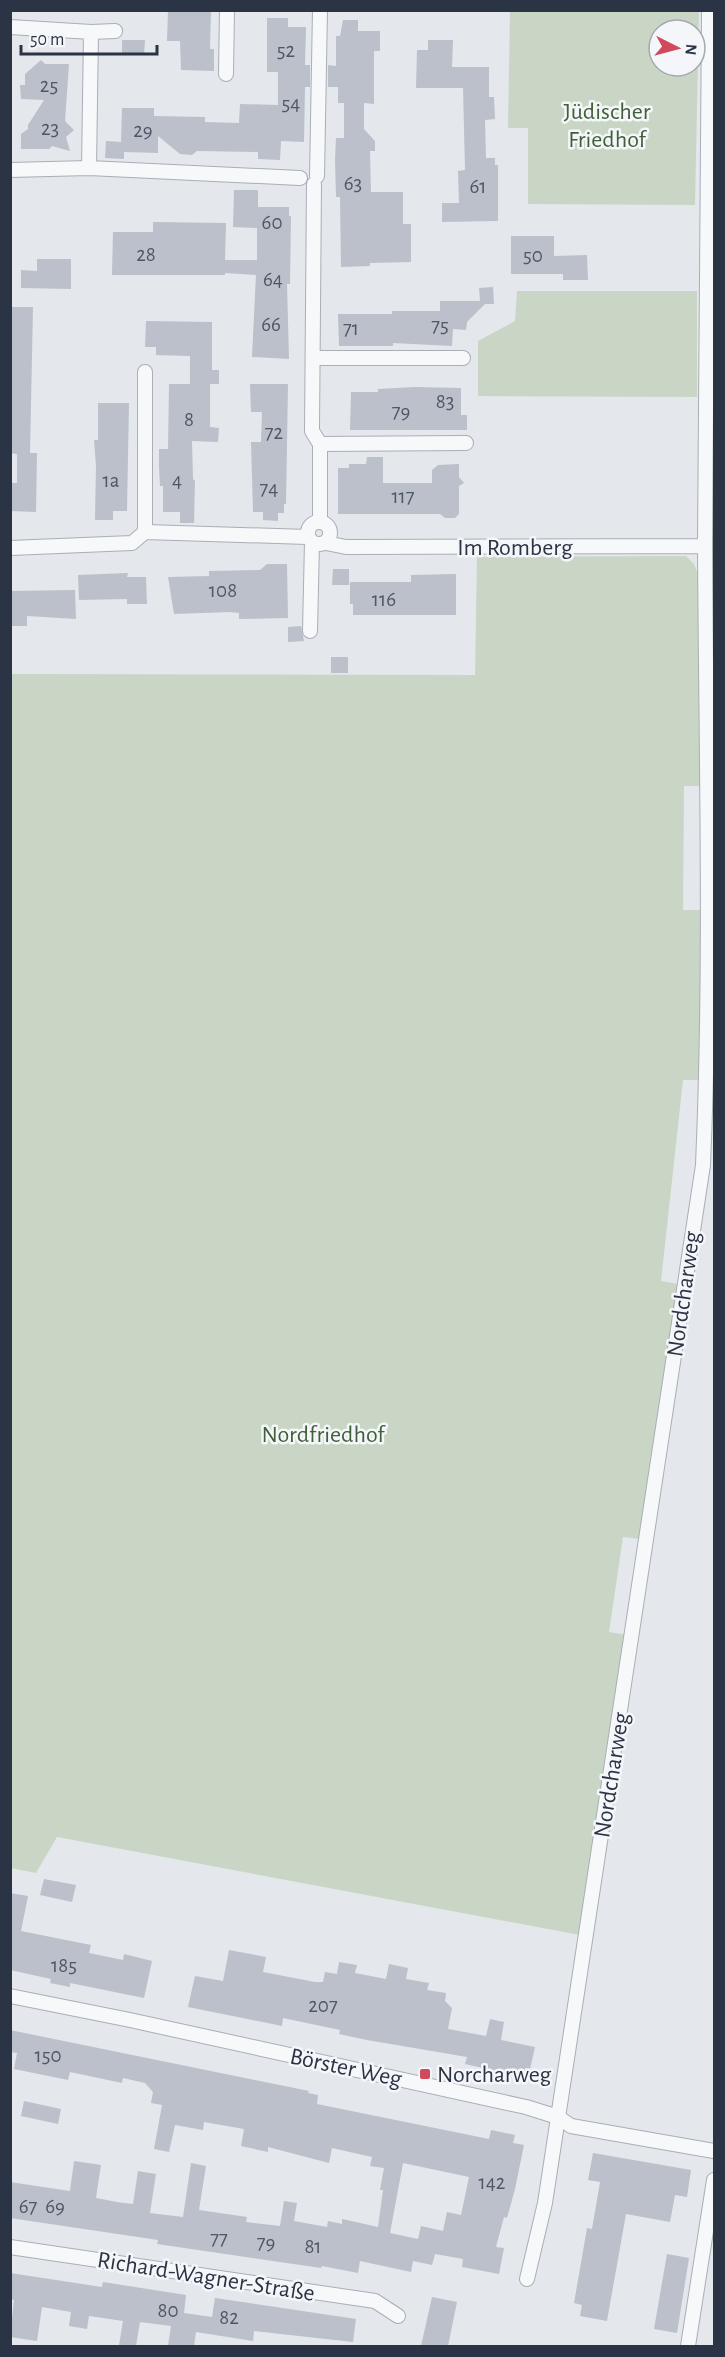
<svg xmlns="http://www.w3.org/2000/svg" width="725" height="2357" font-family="'Alegreya Sans',sans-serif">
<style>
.green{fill:#c9d6c5;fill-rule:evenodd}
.building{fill:#bbc0ca;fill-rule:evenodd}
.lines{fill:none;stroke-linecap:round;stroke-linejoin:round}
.minor-casing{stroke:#a9aeb7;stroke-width:16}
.minor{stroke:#f7f8fa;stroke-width:14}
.poi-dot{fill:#d1495b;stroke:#f4f6f9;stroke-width:2}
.labels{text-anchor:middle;stroke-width:5;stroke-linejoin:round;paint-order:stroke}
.number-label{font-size:21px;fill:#4f5766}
.park-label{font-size:24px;fill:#3f6138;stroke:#f4f6f9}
.street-label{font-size:24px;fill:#2b3445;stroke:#f4f6f9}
.poi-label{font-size:24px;fill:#2b3445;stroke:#f4f6f9;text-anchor:start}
</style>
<rect width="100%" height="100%" fill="#e4e7ec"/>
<!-- green -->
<path class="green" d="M510 11H699L695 205 528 204V128H508ZM659 30H695V66H659Z
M517 291H697V397L478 396V341L515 321Z
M686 556 694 564 699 577 701 786H684L683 910H701L700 1080H683L661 1281 678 1284 641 1539 623 1537 609 1632 627 1635 580 1935 57 1837 36 1873 11 1868V674L475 675 477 557Z"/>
<!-- building -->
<path class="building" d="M168 10H211L210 49H214V71L181 70 180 41H167Z
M267 18H288V27H306L305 65H310V87H305L304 142 281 141 280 160 258 159V152L197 151 192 155 180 154 158 136V153L124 152V159L105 158 106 141 121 142 122 108H154V116L205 117V122L239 123 240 104 278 105V72H267Z
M343 20H358V31H380V51H374V104L364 103V129L375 141V151H370L371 192H403V224H411V262L370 263V266L341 267 340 197H336L335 160 336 138H344V103H338V87H328V65L336 66V36H340Z
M122 40H145L144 55H122Z
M428 40H453L452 67H489V97H494L495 119 485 120 486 158H495V165H498V221L442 222V203H459L458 171 465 170 463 88H416L417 50H428Z
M41 60 45 64H69L65 121 74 130 66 137 70 151 52 146 49 149H21V134L28 129V125L44 100 21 99 20 85H25V74Z
M234 190H258V207H289V216H291L290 284H287L289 359 252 357 256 275 225 273V275H112L113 232H153V222L226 223 225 260H257V228L233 227Z
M511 236H554V256L587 255 588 280H563V274H511Z
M37 259H71V289L21 288V270L37 271Z
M493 287 494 304H485L467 322 466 330 453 329 452 346 393 343V346H339L338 314H392V311H440V301H480L479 288Z
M10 307H33L30 453H37L36 512 10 511V483H17V454L10 453Z
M146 321 212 322V370H219V384H210V427L219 428 218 442 192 441 193 479 195 481 194 523H180V512H163V486H160L159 467V449H168L169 384H190V356L156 355V347H145Z
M250 384H288L286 504H284V513H278V521L263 520V512H253L251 442H261L262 412H251Z
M415 387 461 388V415H467V430H350L351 392H378V389Z
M98 403H129L127 511H113V520H95L96 466 94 440H98Z
M367 457H383V483H432V470L438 465 459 464V477L464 483 459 486V514L455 518H445L440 514H338V468H349V464H366Z
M267 564H287L288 618 239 619V613L230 612 174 614 168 577 209 576V571L260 570Z
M333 569H349V585H332Z
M128 573 127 577H146L147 604H127V599L79 600 78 575Z
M456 574V615H353V604H350V582H411V575Z
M75 590 76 619 27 616V626H11L10 591Z
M301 626 304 641 288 642V627Z
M331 657H348V673H331Z
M44 1879 76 1885 72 1902 40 1895Z
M10 1893 28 1896 21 1931 91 1945 89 1953 123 1960 124 1954 152 1961 144 1998 70 1983V1987L50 1983 51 1979 10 1970Z
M229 1950 266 1957 263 1972 315 1982H323L325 1972 337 1974 339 1962 357 1965 355 1973 386 1979 389 1964 408 1968 406 1979 429 1983 427 1990 446 1993 445 2001 452 2008 448 2029 486 2036 490 2019 504 2022 501 2040 535 2047 530 2069 525 2068 523 2077 509 2074 465 2064 467 2057 367 2040 339 2034 340 2030 283 2018 282 2026 188 2007 195 1976 223 1981Z
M10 2030 309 2091 308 2093 318 2095 317 2104 489 2139 491 2130 515 2135 513 2143 524 2145 515 2189 507 2218 504 2217 496 2247 504 2248 499 2274 462 2267 463 2259 435 2254 432 2265 413 2261 411 2272 360 2261 358 2273 322 2266 321 2268 157 2244 158 2240 10 2218V2182L70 2191 74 2161 101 2165 96 2198 117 2202 133 2204 138 2171 156 2174 150 2213 183 2217 191 2163 206 2166 199 2210 247 2217 246 2222 280 2226 284 2201 297 2203 294 2221 327 2227 328 2221 342 2224V2219L378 2227 383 2190H380L384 2168 370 2166 372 2157 332 2148 329 2163 268 2147V2152L241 2146 244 2129 204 2122 203 2130 175 2125 169 2152 154 2149 162 2105 151 2103 153 2092 145 2083 123 2078 122 2083 70 2072 68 2080 14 2069 17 2053 10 2052ZM403 2163 469 2177 461 2215 447 2212 443 2231 421 2226 418 2239 390 2233Z
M24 2101 61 2109 58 2124 21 2116Z
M593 2153 691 2170 687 2197 675 2195 670 2222 626 2214 607 2321 580 2316 582 2305 574 2303 587 2228 592 2229 600 2182 588 2180Z
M667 2254 689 2258 677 2333 654 2329Z
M10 2273 102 2287 103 2282 186 2295 184 2313 212 2317 215 2298 356 2319 353 2342 254 2331 253 2341 196 2332 194 2346H168L171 2326 140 2322 136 2346H127L119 2345 123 2321 89 2316 87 2329 69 2326 71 2312 42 2307 37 2341 10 2337 14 2300 10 2299Z
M432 2297 457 2302 448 2346H421Z"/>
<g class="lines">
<defs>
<path id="minor" d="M10 27 91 32 89 168 300 178
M91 32 115 31
M226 74 227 10
M10 170 89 168
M317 176 320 10
M314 184 312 431 320 444V522
M314 358H463
M145 372V532
M320 444 466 443
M308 533a11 11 0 1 1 22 0a11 11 0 1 1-22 0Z
M326 543 346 547 705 546
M10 548 132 543 145 532 308 537
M310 631 312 542
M10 1996 130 2020 526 2107 558 2117 571 2126 714 2151
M10 2247 375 2301 398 2316
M527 2279 545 2203 703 1165C712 958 706 751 705 544 705 366 707 188 709 10
M688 2346 714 2180"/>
</defs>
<!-- minor casing -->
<use href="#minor" class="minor-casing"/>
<!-- minor -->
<use href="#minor" class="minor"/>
</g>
<!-- markers -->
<rect class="poi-dot" x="419" y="2068" width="12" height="12" rx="3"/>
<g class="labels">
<!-- number labels -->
<g class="number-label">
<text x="286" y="57">52</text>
<text x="49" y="92">25</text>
<text x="291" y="110">54</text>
<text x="50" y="135">23</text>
<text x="143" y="137">29</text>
<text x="353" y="190">63</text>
<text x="478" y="193">61</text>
<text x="272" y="229">60</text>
<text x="146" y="261">28</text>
<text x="533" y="262">50</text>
<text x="273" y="286">64</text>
<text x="271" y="331">66</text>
<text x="440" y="332">75</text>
<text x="351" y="335">71</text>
<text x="445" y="408">83</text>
<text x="401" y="418">79</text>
<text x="189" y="426">8</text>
<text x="274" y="439">72</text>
<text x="111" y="487">1a</text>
<text x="177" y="487">4</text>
<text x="269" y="495">74</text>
<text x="403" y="503">117</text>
<text x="223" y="597">108</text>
<text x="384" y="606">116</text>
<text x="64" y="1972">185</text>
<text x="323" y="2012">207</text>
<text x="48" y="2062">150</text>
<text x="492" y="2189">142</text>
<text x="28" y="2213">67</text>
<text x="55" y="2213">69</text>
<text x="219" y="2245">77</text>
<text x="266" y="2249">79</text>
<text x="313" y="2253">81</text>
<text x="168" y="2317">80</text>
<text x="229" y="2324">82</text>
</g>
<!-- park labels -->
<g class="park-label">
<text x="607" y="119">Jüdischer<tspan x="607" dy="28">Friedhof</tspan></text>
<text x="323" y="1442">Nordfriedhof</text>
</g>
<!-- street labels -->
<g class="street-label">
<text x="515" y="555">Im Romberg</text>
<text transform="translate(683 1294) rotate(-82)" y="8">Nordcharweg</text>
<text transform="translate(611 1775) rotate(-81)" y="8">Nordcharweg</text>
<text transform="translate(346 2067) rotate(12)" y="8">Börster Weg</text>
<text transform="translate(206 2276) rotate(9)" y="8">Richard-Wagner-Straße</text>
</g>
<!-- poi labels -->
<g class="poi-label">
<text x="437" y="2082">Norcharweg</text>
</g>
</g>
<!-- border -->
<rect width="725" height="2357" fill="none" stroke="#2b3445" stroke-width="24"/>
<!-- north arrow -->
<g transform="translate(677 48) rotate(96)"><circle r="28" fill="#f4f6f9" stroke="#a4a8b1" stroke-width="1.5"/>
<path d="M0-4.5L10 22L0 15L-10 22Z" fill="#d1495b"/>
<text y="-9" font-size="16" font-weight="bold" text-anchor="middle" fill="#2b3445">N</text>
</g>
<!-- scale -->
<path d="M21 45v9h136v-9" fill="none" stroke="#2b3445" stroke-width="3"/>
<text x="30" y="45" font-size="18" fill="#2b3445" stroke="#f4f6f9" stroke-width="4.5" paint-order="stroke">50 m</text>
</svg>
